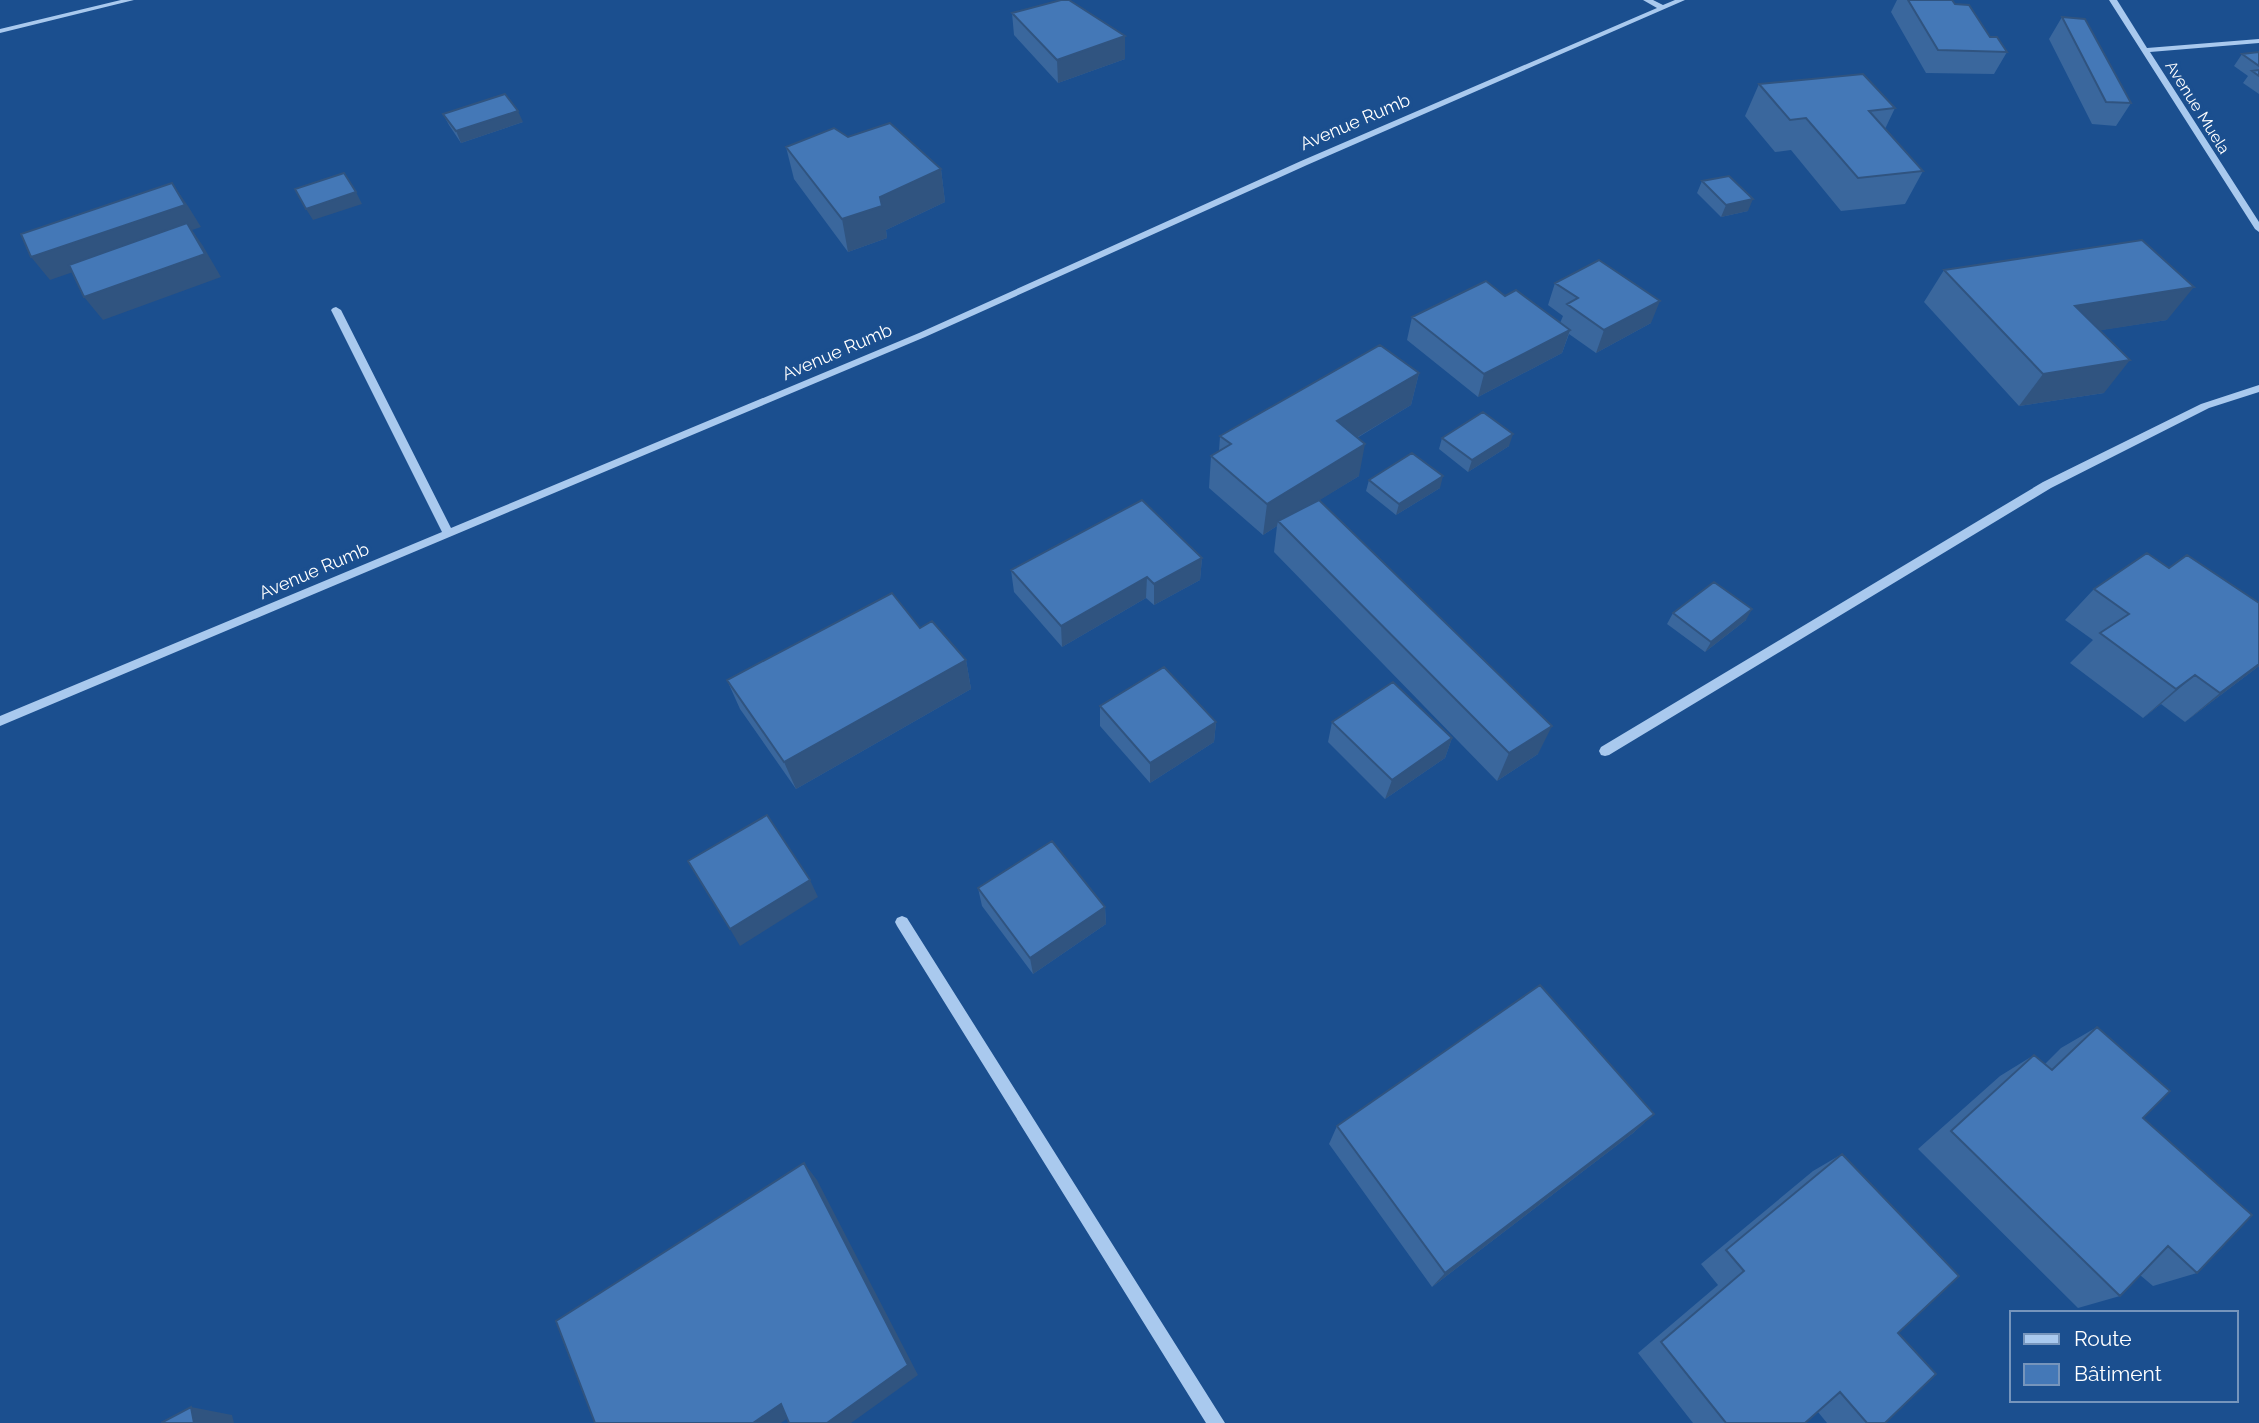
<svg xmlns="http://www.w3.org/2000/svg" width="2259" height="1423" font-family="Raleway,sans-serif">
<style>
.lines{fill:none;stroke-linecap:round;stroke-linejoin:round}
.minor{fill:#a9c9ee;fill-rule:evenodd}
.wall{fill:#3a679d}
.shaded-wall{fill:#305480}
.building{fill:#4478b7;stroke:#305480;stroke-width:2}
.labels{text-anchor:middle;stroke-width:7;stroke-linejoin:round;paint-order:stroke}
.far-street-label{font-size:16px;fill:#fff;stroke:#1b4f8f}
.street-label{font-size:18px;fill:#fff;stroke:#1b4f8f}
</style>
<rect width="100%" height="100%" fill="#1b4f8f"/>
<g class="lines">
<!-- minor -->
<path class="minor" d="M121 0H134L0 33V29Z
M1643 0H1653L1663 5 1675 0H1685L1307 165 925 337 0 726V716L442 532 331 310 333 308 336 307 341 310 451 528 919 333 1301 161 1657 8Z
M2109 0H2117L2147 48 2259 39V43L2150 52 2259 222V232L2255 229Z
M2259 385V392L2209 408 2051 488 1609 755 1605 756 1601 755 1599 751 1601 747 2043 482 2201 404Z
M902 916 907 918 1225 1423H1206L897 926 895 922 897 918Z"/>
</g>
<!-- wall -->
<path class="wall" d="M1897 0H1952L1955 4 2007 52 1994 74 1926 73 1891 12Z
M1012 13 1125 59 1058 83 1014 35Z
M2062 17 2131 103 2116 126 2092 124 2049 39Z
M2259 52V94L2243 83 2248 76 2234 66 2242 54Z
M1759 84 1895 108 1885 129 1923 171 1905 204 1841 211 1791 150 1775 152 1745 116Z
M443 114 523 122 461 143 449 125Z
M786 147 941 169 945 202 886 230 887 238 848 252 794 179Z
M1702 181 1748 211 1721 217 1697 193Z
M1944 270 2167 320 2100 330 2104 393 2019 406 1924 302Z
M1555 283 1651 323 1596 353 1569 334 1562 353 1478 397 1407 340 1412 317 1505 296 1560 323 1563 316 1548 305Z
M1419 373 1411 405 1357 438 1359 476 1319 500 1538 754 1497 781 1274 552 1277 526 1263 535 1209 488 1211 456 1219 451 1220 436Z
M1442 438 1509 446 1468 472 1439 449Z
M1369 480 1440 488 1396 515 1366 491Z
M1202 558 1200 580 1154 605 1146 598 1062 647 1014 592 1011 570Z
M2169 568 2259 603V666L2185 722 2161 704 2143 718 2070 663 2093 640 2065 620 2094 589Z
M1673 613 1746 620 1705 652 1667 624Z
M966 660 971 689 796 789 740 709 727 680Z
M1100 706 1216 722 1214 742 1150 783 1100 726Z
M1332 722 1452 738 1445 758 1385 799 1328 742Z
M978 888 1105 907 1106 924 1033 974 982 906Z
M2097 1027 2143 1118 2197 1273 2153 1286 2140 1275 2120 1296 2078 1308 1918 1149 2000 1076 2034 1055 2045 1064 2061 1048Z
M1654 1114 1633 1133 1432 1287 1329 1144 1337 1126Z
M1842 1154 1898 1333 1885 1423H1827L1818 1412 1805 1423H1693L1638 1353 1718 1285 1701 1264 1813 1171Z"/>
<!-- shaded-wall -->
<path class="shaded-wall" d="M1125 36V59L1058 83 1057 60Z
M518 111 523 122 461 143 456 131Z
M941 169 945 202 886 230 887 238 848 252 842 219 880 197Z
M172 183 188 206 201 227 192 230 203 246 221 277 103 320 84 297 192 231 50 280 31 257Z
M356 192 362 204 313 220 306 209Z
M1753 199 1748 211 1721 217 1726 205Z
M2194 287 2167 320 2052 338 2075 306Z
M1660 301 1651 323 1596 353 1604 330Z
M1570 330 1562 353 1478 397 1484 374Z
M2130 360 2104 393 2019 406 2043 374Z
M1419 373 1411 405 1331 453 1337 421Z
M1513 434 1509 446 1468 472 1472 460Z
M1365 444 1359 476 1281 524 1278 521 1277 526 1263 535 1267 504Z
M1443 476 1440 488 1396 515 1399 504Z
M1202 558 1200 580 1154 605V584Z
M1147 577 1146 598 1062 647 1061 626Z
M1752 609 1746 620 1705 652 1711 642Z
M966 660 971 689 796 789 784 762Z
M2259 664V666L2185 722 2220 693Z
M2195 675 2161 704 2143 718 2176 689Z
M1216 722 1214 742 1150 783V763Z
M1552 726 1538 754 1497 781 1509 753Z
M1452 738 1445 758 1385 799 1392 780Z
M810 880 818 897 740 946 730 929Z
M1105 907 1106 924 1033 974 1030 958Z
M1654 1114 1633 1133 1432 1287 1445 1273Z
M804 1163 817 1180 918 1375 851 1423H827Z
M781 1404 796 1412 781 1423H753Z
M191 1407 232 1415 234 1423H194Z"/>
<!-- building -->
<path class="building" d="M1061 0H1069L1125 36 1057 60 1012 13Z
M1908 0H1952L1955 4 1969 5 1990 37H1997L2007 52 1938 50Z
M2062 17 2085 19 2131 103 2106 102Z
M2259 52V66L2242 54Z
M2259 70V76L2252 71Z
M1863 74 1895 108 1869 111 1923 171 1858 178 1806 118 1790 120 1759 84Z
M505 94 518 111 456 131 443 114Z
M890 123 941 169 880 197 882 206 842 219 786 147 834 128 848 137Z
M344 173 356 192 306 209 295 189Z
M1729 176 1753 199 1726 205 1702 181Z
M172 183 185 205 31 257 21 234Z
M187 223 205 254 84 297 69 265Z
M2142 240 2194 287 2075 306 2130 360 2043 374 1944 270Z
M1599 260 1660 301 1604 330 1567 304 1578 298 1555 283Z
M1486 281 1505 296 1516 290 1570 330 1484 374 1412 317Z
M1380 345 1419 373 1337 421 1365 444 1267 504 1211 456 1231 444 1220 436Z
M1483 412 1513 434 1472 460 1442 438Z
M1412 453 1443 476 1399 504 1369 480Z
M1142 500 1202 558 1154 584 1147 577 1061 626 1011 570Z
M1319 500 1552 726 1509 753 1278 521Z
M2147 553 2169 568 2187 555 2259 603V664L2220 693 2195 675 2176 689 2100 633 2129 614 2094 589Z
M1714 582 1752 609 1711 642 1673 613Z
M892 593 920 628 932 621 966 660 784 762 727 680Z
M1164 667 1216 722 1150 763 1100 706Z
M1393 682 1452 738 1392 780 1332 722Z
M767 815 810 880 730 929 688 861Z
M1052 841 1105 907 1030 958 978 888Z
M1540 985 1654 1114 1445 1273 1337 1126Z
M2097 1027 2170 1091 2143 1118 2252 1215 2197 1273 2168 1246 2120 1296 1951 1131 2034 1055 2052 1070Z
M1842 1154 1959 1276 1898 1333 1936 1374 1885 1423H1867L1840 1392 1805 1423H1726L1661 1342 1744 1271 1726 1250Z
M804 1163 908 1365 827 1423H789L781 1404 753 1423H595L556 1321Z
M191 1407 194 1423H161Z"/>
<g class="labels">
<!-- far-street labels -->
<g class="far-street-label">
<text transform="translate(2198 107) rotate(58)" y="6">Avenue Muela</text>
</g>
<!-- street labels -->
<g class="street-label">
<text transform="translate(1355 122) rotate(-23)" y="6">Avenue Rumb</text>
<text transform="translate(837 352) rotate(-23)" y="6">Avenue Rumb</text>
<text transform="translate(314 571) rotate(-23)" y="6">Avenue Rumb</text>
</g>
</g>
<!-- legend -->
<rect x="2010" y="1311" width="228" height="91" fill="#1b4f8f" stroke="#7695bc" stroke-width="2"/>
<rect x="2024" y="1334" width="35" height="10" fill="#a9c9ee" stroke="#7695bc" stroke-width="2"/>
<text x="2074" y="1346" font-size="21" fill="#ffffff">Route</text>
<rect x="2024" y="1364" width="35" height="21" fill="#4478b7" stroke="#7695bc" stroke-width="2"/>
<text x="2074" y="1381" font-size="21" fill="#ffffff">Bâtiment</text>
</svg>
